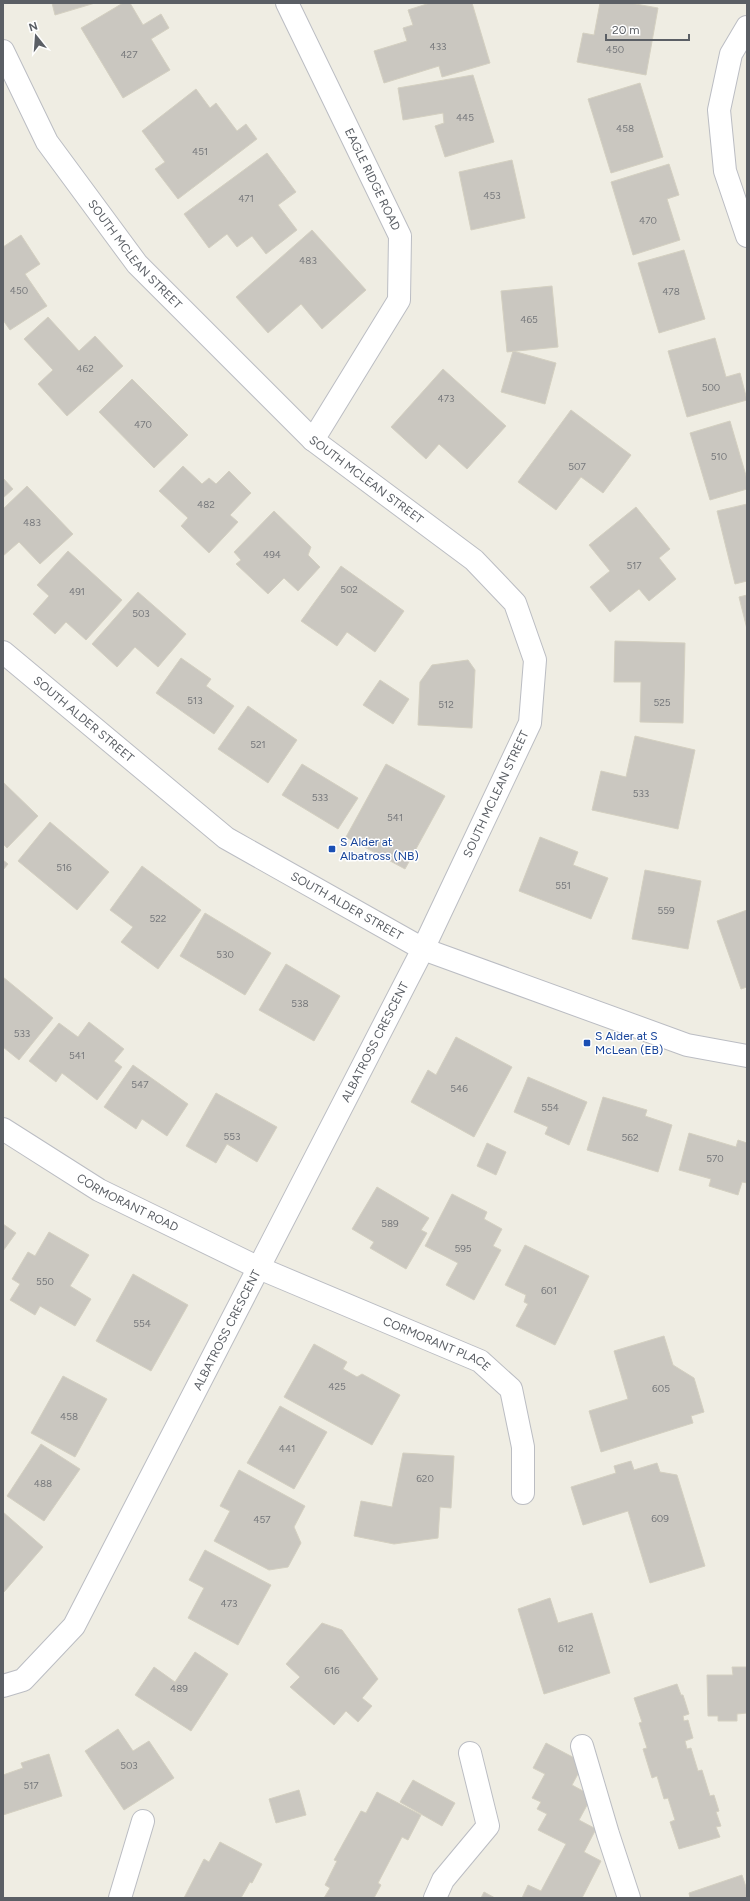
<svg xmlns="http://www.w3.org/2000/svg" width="750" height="1901" font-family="Figtree,sans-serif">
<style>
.building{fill:#cac7c0;stroke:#d4d0c1}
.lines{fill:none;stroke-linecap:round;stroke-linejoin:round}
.minor-casing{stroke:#bbbdc3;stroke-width:24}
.minor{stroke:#fff;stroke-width:22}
.transit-dot{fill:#1a4fb4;stroke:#fff;stroke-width:1.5}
.labels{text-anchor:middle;stroke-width:3;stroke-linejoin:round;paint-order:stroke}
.number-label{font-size:10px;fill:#77797c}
.street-label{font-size:12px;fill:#5b5f65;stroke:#fff}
.transit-label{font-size:12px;fill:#164399;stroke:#fff;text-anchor:start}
</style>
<rect width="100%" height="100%" fill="#efede3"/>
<!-- building -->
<path class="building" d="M52 3H95L55 15Z
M123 3H130L143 25 161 14 169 28 151 39 170 70 123 98 81 28Z
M430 3H472L490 63 442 77 439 66 384 83 374 51 407 41 403 28 413 25 408 10Z
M600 3H630L658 8 646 75 577 62 583 33 594 35Z
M473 75 494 142 445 157 435 126 444 123 443 113 403 120 398 88Z
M640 83 663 157 611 173 588 99Z
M196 89 210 108 216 103 237 131 246 124 257 139 178 199 155 169 165 162 142 131Z
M267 153 296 192 278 205 297 230 266 254 252 236 237 247 227 234 209 248 184 214Z
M512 160 525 218 471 230 459 172Z
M669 164 679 195 667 199 680 240 633 255 611 182Z
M312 230 366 290 322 329 301 304 268 333 236 297Z
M21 235 40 264 25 274 47 306 10 330 3 320V247Z
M684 250 705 319 659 333 638 263Z
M552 286 558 347 507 352 501 291Z
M48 317 79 351 95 336 123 366 67 416 38 384 53 370 24 339Z
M715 338 726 377 740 373 747 400 687 417 668 351Z
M513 351 556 363 545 404 501 392Z
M443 369 506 426 467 469 439 444 426 459 391 427Z
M132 379 188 435 154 468 99 412Z
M571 410 631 455 603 493 581 477 556 510 518 482Z
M730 421 747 479V489L710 500 690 433Z
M183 466 202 484 209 478 216 484 229 471 251 493 230 515 238 522 209 553 181 526 188 518 159 491Z
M3 478 13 489 3 498Z
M27 486 73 534 40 564 19 542 3 556V509Z
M747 504V581L735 584 717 511Z
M636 507 670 549 659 558 676 579 649 601 639 589 610 612 590 587 610 571 589 545Z
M274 511 311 547 308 555 320 567 298 591 284 578 268 594 236 564 241 560 234 552Z
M68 551 122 600 86 640 66 622 55 634 33 614 49 596 37 585Z
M341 566 404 611 375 652 347 632 337 646 301 621Z
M138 592 186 634 158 667 135 647 117 667 92 644Z
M747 595V629L739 597Z
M615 641 685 643 683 723 640 722 641 682H614Z
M181 658 211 679 206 686 234 706 214 734 156 693Z
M468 660 475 670 472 728 418 725 420 682 432 665Z
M380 680 409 699 393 724 363 705Z
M248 706 297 740 268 783 218 749Z
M635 736 695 750 678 829 592 810 601 771 626 777Z
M302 764 358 798 338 829 282 795Z
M386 764 445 796 405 869 346 837Z
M3 782 38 816 7 848 3 844Z
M50 822 109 872 77 910 18 861Z
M540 837 578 852 573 865 608 878 591 919 519 891Z
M3 860 8 864 3 870Z
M142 866 201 910 158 969 121 942 133 927 110 910Z
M645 870 701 881 688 949 632 939Z
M747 910V987L741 989 717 921Z
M205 913 271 953 245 995 180 956Z
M286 964 340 996 314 1041 259 1010Z
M3 977 53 1018 19 1060 3 1047Z
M89 1022 124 1049 114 1061 122 1067 97 1100 62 1073 56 1082 29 1061 59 1023 78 1037Z
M456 1037 512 1067 474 1137 411 1102 428 1070 436 1075Z
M133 1065 188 1104 167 1136 142 1119 136 1129 104 1107Z
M528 1077 587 1102 569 1145 545 1134 548 1127 514 1112Z
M216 1093 277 1127 257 1162 227 1144 216 1163 186 1146Z
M603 1097 647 1110 645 1116 672 1125 658 1172 587 1150Z
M689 1133 736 1147 738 1140 747 1143V1183L742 1182 738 1195 709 1186 711 1179 679 1170Z
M487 1143 506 1152 496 1175 477 1166Z
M377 1187 429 1218 421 1230 427 1233 406 1269 370 1248 374 1242 352 1229Z
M452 1194 487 1212 484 1219 502 1229 493 1246 501 1250 474 1300 446 1285 458 1263 425 1246Z
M3 1224 16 1233 3 1251Z
M49 1232 89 1255 70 1286 91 1299 75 1326 40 1306 35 1315 10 1300 20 1284 12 1279 28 1252 35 1256Z
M525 1245 589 1276 555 1345 516 1326 528 1304 524 1302 526 1295 505 1285Z
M133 1274 188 1305 151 1371 96 1341Z
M664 1336 673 1365 694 1378 704 1412 691 1416 693 1423 601 1452 589 1411 628 1399 614 1351Z
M314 1344 347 1362 343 1369 357 1377 362 1374 400 1395 372 1445 284 1397Z
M63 1376 107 1399 75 1457 31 1433Z
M280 1406 327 1432 294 1489 247 1463Z
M41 1444 80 1469 44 1521 7 1496Z
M403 1453 454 1456 451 1508 440 1507 438 1538 394 1544 354 1536 361 1501 392 1507Z
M631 1461 634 1470 657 1463 660 1472 677 1475 705 1566 650 1583 628 1511 583 1525 571 1487 616 1473 614 1466Z
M239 1470 305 1506 294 1527 301 1543 288 1567 269 1570 214 1541 230 1511 220 1506Z
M3 1512 43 1547 4 1592H3Z
M205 1550 271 1585 238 1645 188 1618 204 1588 189 1580Z
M550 1598 558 1623 592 1613 610 1673 544 1694 518 1609Z
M322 1623 342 1630 378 1679 362 1698 372 1706 358 1722 346 1711 334 1725 290 1687 300 1677 286 1664Z
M195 1652 228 1674 191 1731 135 1695 154 1667 175 1682Z
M732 1667H747V1713L737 1714V1721H718V1716H708L707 1675H733Z
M677 1684 681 1695H683L689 1714 683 1716 684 1721 688 1720 693 1738 685 1741 687 1749 691 1748 698 1771 702 1770 710 1796 714 1795 719 1811 716 1812 721 1826 716 1827 720 1837 679 1849 670 1822 675 1820 668 1798 664 1799 657 1776 652 1778 643 1749 647 1748 639 1723 642 1722 634 1698Z
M118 1729 133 1751 149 1741 174 1778 124 1810 85 1751Z
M546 1743 584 1763 572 1785 592 1796 579 1820 596 1829 584 1852 601 1861 582 1898H522L528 1885 541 1891 566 1844 538 1830 547 1814 537 1809 541 1802 532 1798 545 1774 533 1768Z
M49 1754 62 1796 3 1815V1775L23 1768 21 1763Z
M413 1780 455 1803 442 1826 400 1802Z
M299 1790 306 1815 276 1823 269 1799Z
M377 1792 421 1815 408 1840 402 1837 378 1883 381 1885 374 1898H324L330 1888 325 1885 337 1861 334 1860 361 1811 366 1813Z
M220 1842 262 1864 252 1883 250 1882 241 1898H184L204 1859 209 1862Z
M742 1875 747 1890V1898H690L689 1893Z
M484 1892 495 1898H481Z"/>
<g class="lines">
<defs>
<g id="minor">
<path id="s1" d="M287 3 400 236 399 300 313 440"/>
<path d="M747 27 731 54 719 110 725 171 747 236"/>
<path id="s2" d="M3 51 47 142 137 264 313 440 474 560 515 603 535 660 530 723 423 949 74 1626 23 1680 3 1686"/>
<path id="s3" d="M3 652 226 838 423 949 687 1045 747 1056"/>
<path id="s4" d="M3 1129 99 1190 259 1268 480 1361 511 1389 523 1447V1493"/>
<path d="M582 1746 608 1834 629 1898"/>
<path d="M120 1898 143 1821"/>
<path d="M435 1898 443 1880 488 1826 470 1753"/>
</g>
</defs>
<!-- minor casing -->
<use href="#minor" class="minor-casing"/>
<!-- minor -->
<use href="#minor" class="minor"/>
</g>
<!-- markers -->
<g class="transit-dot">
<rect x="328" y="845" width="8" height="8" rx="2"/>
<rect x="583" y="1039" width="8" height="8" rx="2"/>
</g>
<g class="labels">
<!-- number labels -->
<g class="number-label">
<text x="438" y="50">433</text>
<text x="615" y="53">450</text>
<text x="129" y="58">427</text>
<text x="465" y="121">445</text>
<text x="625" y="132">458</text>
<text x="200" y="155">451</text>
<text x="492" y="199">453</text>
<text x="246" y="202">471</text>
<text x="648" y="224">470</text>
<text x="308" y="264">483</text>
<text x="19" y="294">450</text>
<text x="671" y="295">478</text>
<text x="529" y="323">465</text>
<text x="85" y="372">462</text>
<text x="711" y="391">500</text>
<text x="446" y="402">473</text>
<text x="143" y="428">470</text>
<text x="719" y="460">510</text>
<text x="577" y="470">507</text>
<text x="206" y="508">482</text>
<text x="32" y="526">483</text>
<text x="272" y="558">494</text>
<text x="634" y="569">517</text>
<text x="349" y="593">502</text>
<text x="77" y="595">491</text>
<text x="141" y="617">503</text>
<text x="195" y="704">513</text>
<text x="662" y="706">525</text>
<text x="446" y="708">512</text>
<text x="258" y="748">521</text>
<text x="641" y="797">533</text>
<text x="320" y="801">533</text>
<text x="395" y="821">541</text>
<text x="64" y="871">516</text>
<text x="563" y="889">551</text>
<text x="666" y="914">559</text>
<text x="158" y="922">522</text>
<text x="225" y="958">530</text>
<text x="300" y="1007">538</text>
<text x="22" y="1037">533</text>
<text x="77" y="1059">541</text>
<text x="140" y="1088">547</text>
<text x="459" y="1092">546</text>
<text x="550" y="1111">554</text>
<text x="232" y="1140">553</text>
<text x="630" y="1141">562</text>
<text x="715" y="1162">570</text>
<text x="390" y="1227">589</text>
<text x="463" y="1252">595</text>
<text x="45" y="1285">550</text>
<text x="549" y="1294">601</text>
<text x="142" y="1327">554</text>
<text x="337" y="1390">425</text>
<text x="661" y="1392">605</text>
<text x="69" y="1420">458</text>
<text x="287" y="1452">441</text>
<text x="425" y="1482">620</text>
<text x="43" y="1487">488</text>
<text x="660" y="1522">609</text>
<text x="262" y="1523">457</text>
<text x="229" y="1607">473</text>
<text x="566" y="1652">612</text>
<text x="332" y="1674">616</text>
<text x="179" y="1692">489</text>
<text x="129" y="1769">503</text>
<text x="31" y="1789">517</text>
</g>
<!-- street labels -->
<g class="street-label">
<text dy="4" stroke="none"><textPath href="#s1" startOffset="196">EAGLE RIDGE ROAD</textPath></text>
<text dy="4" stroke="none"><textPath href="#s2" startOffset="244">SOUTH MCLEAN STREET</textPath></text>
<text dy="4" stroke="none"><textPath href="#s2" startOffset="568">SOUTH MCLEAN STREET</textPath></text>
<text dy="4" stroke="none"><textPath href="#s3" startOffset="105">SOUTH ALDER STREET</textPath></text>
<text transform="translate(496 794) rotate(-65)" y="4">SOUTH MCLEAN STREET</text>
<text dy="4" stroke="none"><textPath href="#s3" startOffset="429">SOUTH ALDER STREET</textPath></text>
<text transform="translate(375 1042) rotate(-63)" y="4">ALBATROSS CRESCENT</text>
<text dy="4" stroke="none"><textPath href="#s4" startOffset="145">CORMORANT ROAD</textPath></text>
<text transform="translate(227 1330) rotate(-63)" y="4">ALBATROSS CRESCENT</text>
<text dy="4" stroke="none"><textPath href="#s4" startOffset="485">CORMORANT PLACE</textPath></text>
</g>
<!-- transit labels -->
<g class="transit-label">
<text x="340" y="846">S Alder at<tspan x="340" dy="14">Albatross (NB)</tspan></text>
<text x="595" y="1040">S Alder at S<tspan x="595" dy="14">McLean (EB)</tspan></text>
</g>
</g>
<!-- border -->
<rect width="750" height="1901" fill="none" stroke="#5b5f65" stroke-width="8"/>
<!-- north arrow -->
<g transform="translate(36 36) rotate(343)" stroke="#ffffff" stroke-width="3" paint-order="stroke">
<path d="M0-3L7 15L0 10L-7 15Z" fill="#5b5f65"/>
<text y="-6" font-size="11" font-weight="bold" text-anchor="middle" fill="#5b5f65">N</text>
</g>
<!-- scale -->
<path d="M606 34v6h83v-6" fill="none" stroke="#5b5f65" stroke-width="2"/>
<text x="612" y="34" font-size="12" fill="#5b5f65" stroke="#ffffff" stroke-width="3" paint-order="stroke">20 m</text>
</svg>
